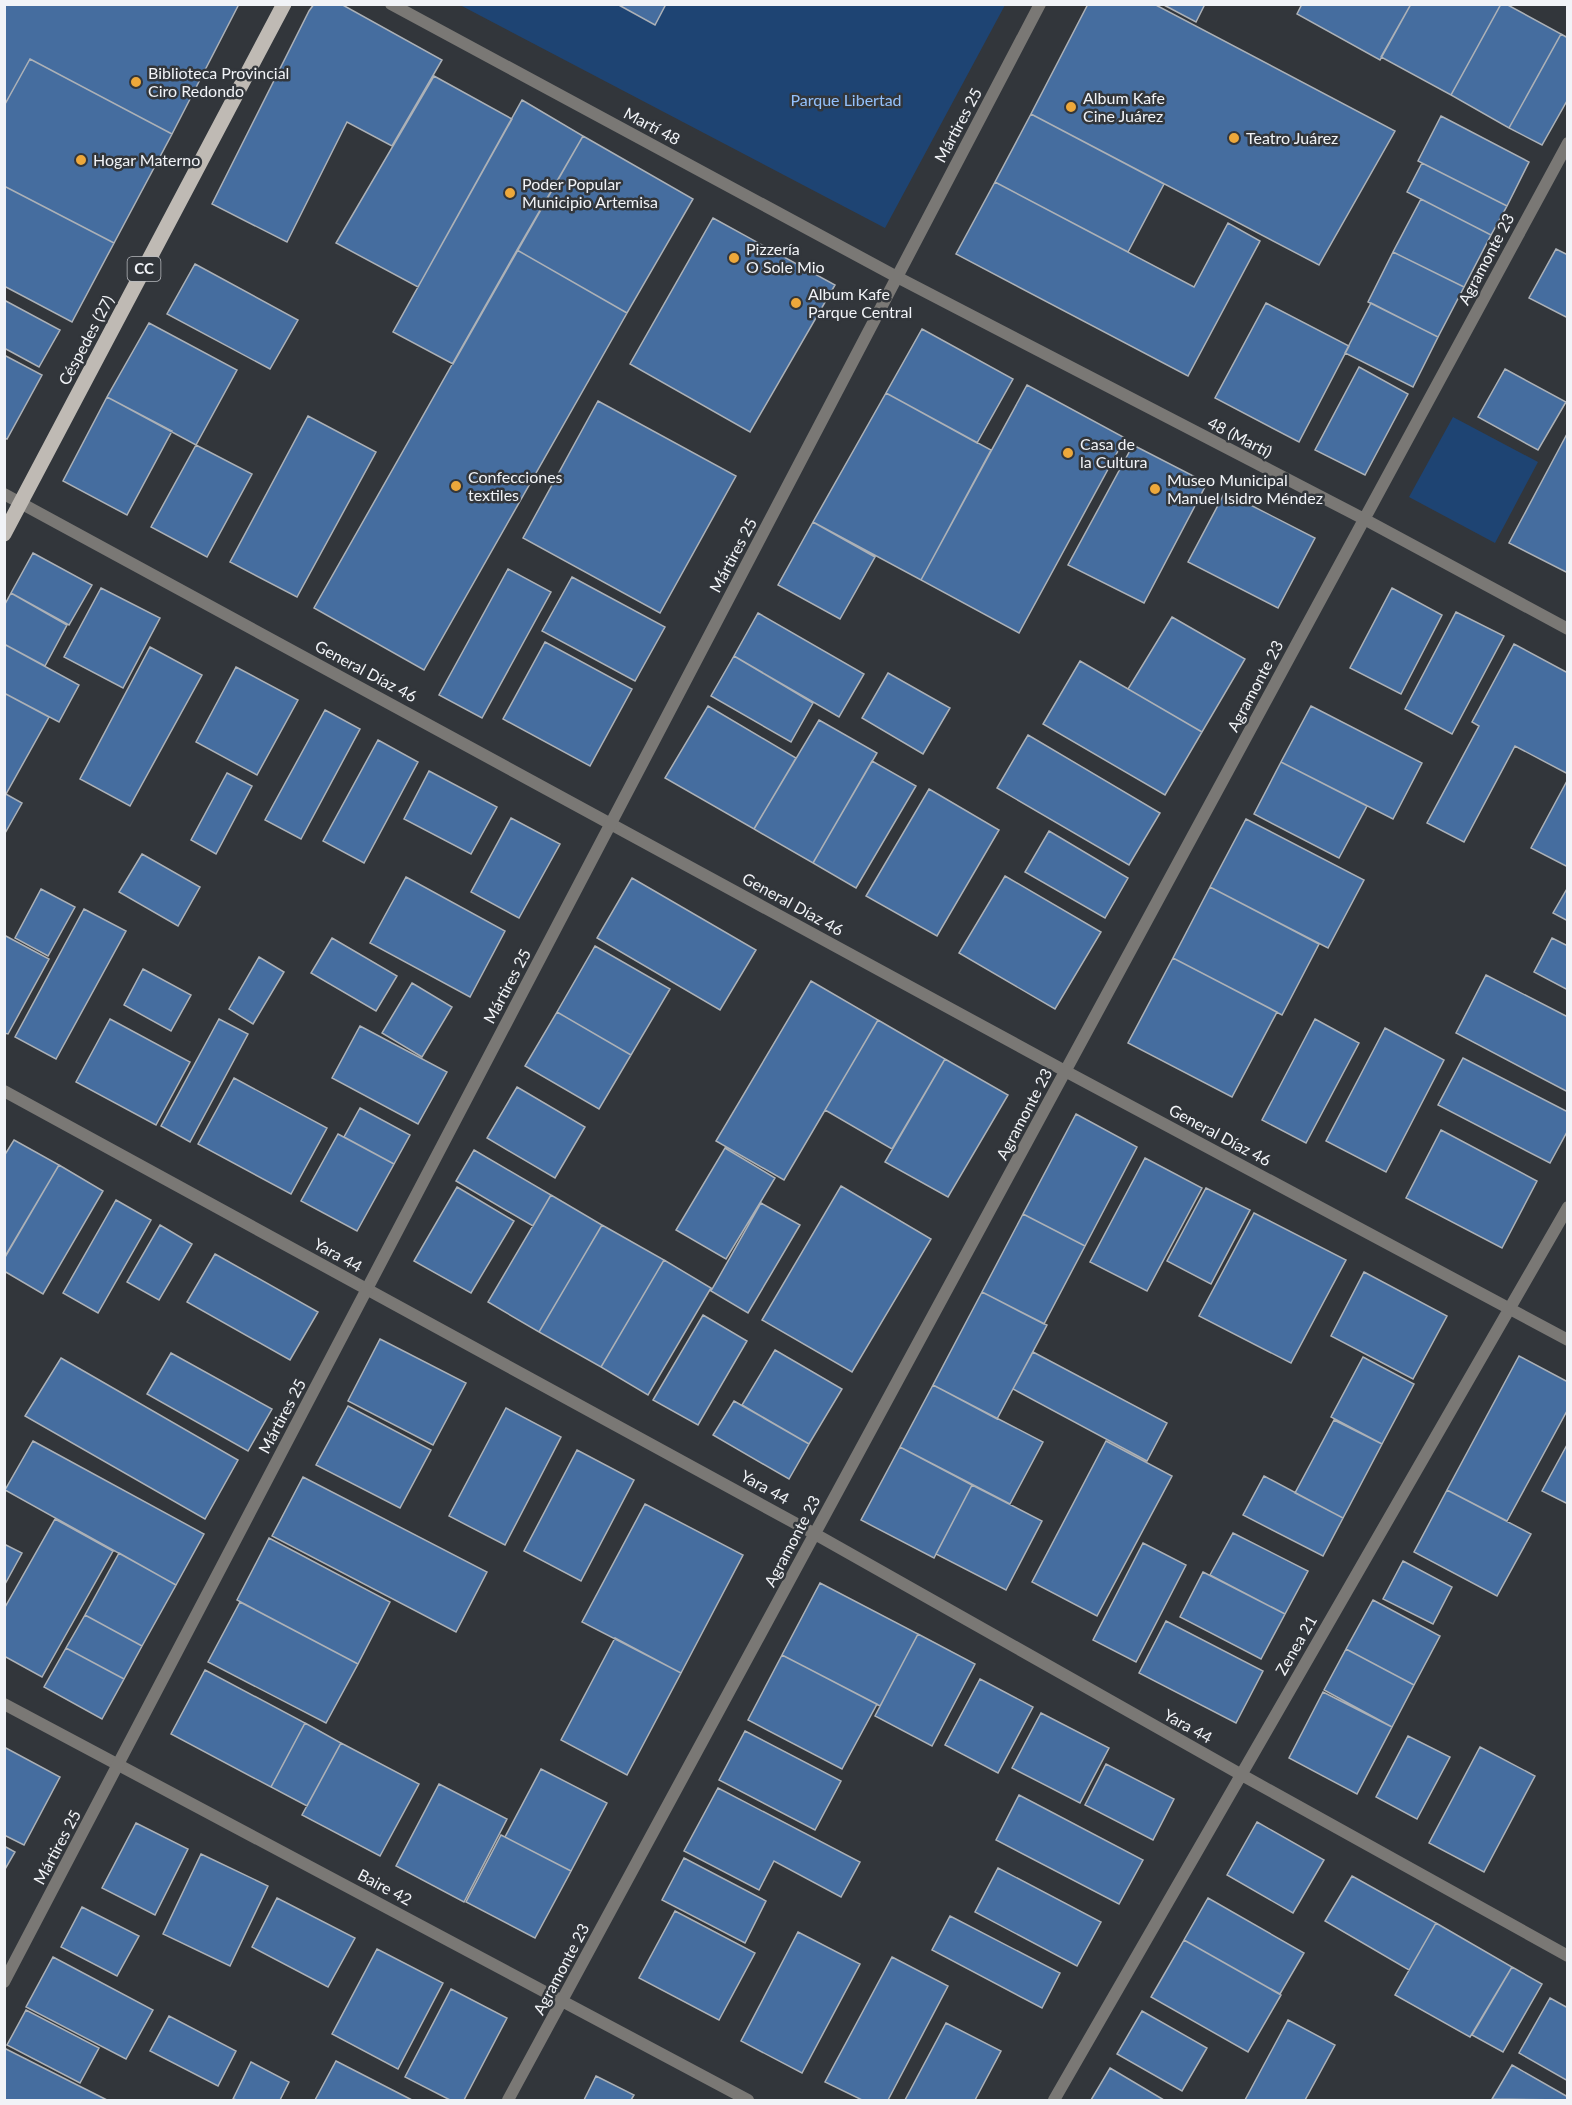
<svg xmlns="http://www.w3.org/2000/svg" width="1572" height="2105" font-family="Lato,sans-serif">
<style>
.green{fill:#1e4473}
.building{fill:#456d9f;stroke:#acb1b7;stroke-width:1.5}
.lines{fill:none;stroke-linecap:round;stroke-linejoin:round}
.minor{stroke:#7a7875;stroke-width:12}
.tertiary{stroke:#7a7875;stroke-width:12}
.primary{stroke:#bfbab4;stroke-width:15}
.poi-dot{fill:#eda83b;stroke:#32363b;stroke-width:2}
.labels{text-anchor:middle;stroke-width:5;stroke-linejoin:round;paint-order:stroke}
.shield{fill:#32363b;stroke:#b8babf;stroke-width:1.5}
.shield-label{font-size:15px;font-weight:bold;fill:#f1f3f7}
.poi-label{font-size:16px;fill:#f1f3f7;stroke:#32363b;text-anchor:start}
.park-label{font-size:16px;fill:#93c1fc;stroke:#32363b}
.street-label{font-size:16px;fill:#f1f3f7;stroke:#32363b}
</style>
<rect width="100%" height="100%" fill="#32363b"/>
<!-- green -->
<path class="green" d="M460 5H1005L885 228Z
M1453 417 1538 462 1495 543 1409 497Z"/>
<!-- building -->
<path class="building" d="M4 4H239L172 134 30 59 4 106Z
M314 4H341L442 60 392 146 347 122 287 242 212 204 309 11Z
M617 4H666L655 25Z
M1088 4H1154L1395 131 1319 265 1031 114Z
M1162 4H1205L1196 22Z
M1302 4H1411L1380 60 1297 14Z
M1411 4H1501L1451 95 1381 57Z
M1501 4H1506L1561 34 1509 128 1451 95Z
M1561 34 1568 38V99L1542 145 1509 128Z
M30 59 172 134 114 243 4 186V106Z
M434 76 512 119 418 287 336 243Z
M522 100 583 136 453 364 393 332Z
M1031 114 1164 184 1128 252 995 182Z
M1441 116 1529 162 1507 206 1418 161Z
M583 136 693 199 627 313 517 250Z
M1422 163 1507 206 1491 235 1407 192Z
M995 182 1194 287 1228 223 1260 241 1188 376 956 254Z
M4 186 114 243 72 322 4 286Z
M1421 199 1491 235 1464 287 1393 252Z
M713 218 835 285 750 432 630 364Z
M1556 249 1568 255V318L1529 298Z
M517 250 627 313 424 670 314 608Z
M1393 252 1464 287 1438 337 1368 302Z
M195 264 298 320 270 369 167 314Z
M4 300 60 330 39 367 4 348Z
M1266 303 1349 346 1299 442 1215 398Z
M1371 303 1438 337 1413 387 1345 353Z
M149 323 237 370 196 445 107 397Z
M922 329 1013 379 977 443 886 393Z
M4 355 42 375 7 439 4 438Z
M1359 367 1408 394 1365 475 1315 450Z
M1505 369 1566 402 1538 450 1478 417Z
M1027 385 1125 438 1019 633 921 580Z
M886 393 991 450 921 580 813 522Z
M107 397 172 431 127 515 63 481Z
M598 401 736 476 660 613 523 538Z
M308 416 376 452 297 597 230 562Z
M1568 432V573L1509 543Z
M196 445 252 474 207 557 151 527Z
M1133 445 1207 483 1144 603 1068 565Z
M1225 492 1315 538 1278 608 1188 562Z
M813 522 875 557 840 619 778 585Z
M33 553 92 585 69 625 11 593Z
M508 569 551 592 482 718 439 695Z
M572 577 665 627 635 681 542 631Z
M101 588 160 618 123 688 64 657Z
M1392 588 1442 615 1401 694 1350 668Z
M11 593 67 625 45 666 4 644V606Z
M1456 612 1504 636 1452 734 1405 709Z
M758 613 864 674 839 717 734 656Z
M1172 617 1245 659 1202 732 1128 689Z
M545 642 632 689 590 766 503 719Z
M4 644 79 685 59 722 4 693Z
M1514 644 1568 673V774L1515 746 1464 842 1427 823 1479 726 1472 722Z
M150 647 202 675 130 806 80 779Z
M734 656 813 703 791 742 711 696Z
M1080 661 1202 732 1165 795 1043 724Z
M236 667 298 700 257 775 196 742Z
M888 673 950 708 923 754 862 718Z
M4 693 49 717 6 794 4 793Z
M708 706 796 758 754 829 665 778Z
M1311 706 1422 763 1393 819 1281 762Z
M325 710 360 729 301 839 265 820Z
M819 720 877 753 813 863 754 829Z
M1028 735 1160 813 1129 865 997 788Z
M378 740 418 762 364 863 323 841Z
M872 761 916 786 856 888 813 863Z
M1281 762 1367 806 1339 858 1254 814Z
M429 771 497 807 471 854 404 819Z
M227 773 252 786 216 854 191 840Z
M1568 779V867L1531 848Z
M929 789 999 830 937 936 866 896Z
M4 793 22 803 4 835Z
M511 818 560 844 519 918 471 892Z
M1246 819 1364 880 1328 948 1210 887Z
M1049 831 1128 878 1105 918 1025 872Z
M142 854 200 887 178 926 119 892Z
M1005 876 1101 932 1055 1009 959 953Z
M406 877 505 931 470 997 370 943Z
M632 878 756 950 720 1010 597 938Z
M1210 887 1319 944 1282 1015 1173 958Z
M1568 887V921L1553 913Z
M41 889 75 907 48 956 15 938Z
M84 909 126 931 56 1059 15 1037Z
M4 935 49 959 8 1034 4 1033Z
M332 938 397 976 376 1011 311 973Z
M1552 938 1568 946V990L1534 972Z
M595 946 670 989 631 1055 557 1012Z
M259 957 284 972 253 1024 229 1009Z
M1173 958 1277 1012 1232 1097 1128 1043Z
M143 969 191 995 171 1031 124 1005Z
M1486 975 1568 1017V1092L1456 1033Z
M811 981 878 1020 784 1180 716 1141Z
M412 983 452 1007 422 1057 382 1033Z
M557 1012 631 1055 599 1109 525 1066Z
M110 1019 190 1062 156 1125 76 1082Z
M219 1019 248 1034 190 1142 161 1126Z
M1315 1019 1359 1043 1306 1143 1262 1120Z
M878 1020 945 1059 892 1149 825 1110Z
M360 1026 447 1072 418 1124 332 1078Z
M1385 1028 1444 1060 1386 1172 1326 1141Z
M1463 1058 1568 1112V1130L1550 1163 1438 1105Z
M945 1059 1008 1095 948 1197 885 1162Z
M234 1078 327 1128 291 1194 198 1144Z
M517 1087 585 1127 555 1178 487 1138Z
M360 1108 410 1135 394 1164 344 1137Z
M1076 1114 1137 1147 1085 1246 1023 1214Z
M1441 1130 1537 1181 1502 1248 1406 1198Z
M338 1134 394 1164 357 1231 301 1201Z
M14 1140 59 1165 4 1259V1156Z
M725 1148 775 1178 726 1259 676 1230Z
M474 1150 551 1195 533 1226 456 1181Z
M1145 1158 1202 1188 1147 1291 1090 1262Z
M59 1165 103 1191 43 1294 4 1271V1258Z
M841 1186 931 1239 852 1372 762 1320Z
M457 1187 514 1221 471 1293 414 1261Z
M1206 1188 1250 1210 1211 1284 1167 1261Z
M551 1195 602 1225 539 1332 488 1302Z
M116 1200 151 1220 98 1313 63 1293Z
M761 1203 800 1225 748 1313 711 1291Z
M1254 1213 1346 1260 1291 1363 1199 1316Z
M1023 1214 1085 1246 1044 1324 982 1292Z
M160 1225 192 1244 159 1300 127 1282Z
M602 1225 664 1260 601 1367 539 1332Z
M215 1254 318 1312 290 1360 187 1302Z
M664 1260 711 1288 648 1395 601 1367Z
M1364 1272 1447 1316 1413 1379 1331 1336Z
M982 1292 1047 1325 997 1419 933 1385Z
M703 1315 747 1341 698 1425 653 1400Z
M380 1339 466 1383 433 1445 348 1401Z
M775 1350 842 1389 809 1444 742 1405Z
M1033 1352 1167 1423 1147 1461 1013 1389Z
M171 1353 272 1409 248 1451 147 1394Z
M1519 1356 1568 1382V1409L1507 1521 1447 1490Z
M1363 1357 1414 1384 1382 1444 1331 1417Z
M61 1358 238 1460 205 1519 25 1416Z
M933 1385 1043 1442 1010 1504 900 1447Z
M734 1401 809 1444 789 1479 713 1435Z
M348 1406 431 1450 400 1508 316 1465Z
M506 1408 561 1437 505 1545 449 1516Z
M1334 1420 1382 1444 1343 1518 1295 1493Z
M33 1441 204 1534 176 1585 5 1490Z
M1106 1441 1172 1476 1097 1616 1032 1582Z
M1568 1443V1504L1542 1491Z
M900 1447 972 1485 934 1558 861 1520Z
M577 1450 634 1480 581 1581 524 1551Z
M1264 1476 1343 1518 1323 1556 1243 1515Z
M303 1477 487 1572 456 1632 272 1536Z
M972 1485 1042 1521 1006 1590 936 1554Z
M1447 1490 1531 1534 1497 1596 1414 1552Z
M645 1504 743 1555 681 1673 582 1622Z
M55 1519 113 1551 42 1677 4 1656V1609Z
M1233 1533 1308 1571 1285 1614 1210 1575Z
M269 1538 390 1602 358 1664 237 1600Z
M1143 1543 1186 1565 1136 1662 1093 1640Z
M4 1544 22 1553 4 1586Z
M119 1553 176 1585 142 1646 85 1615Z
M1403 1561 1452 1587 1433 1624 1383 1599Z
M1203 1572 1285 1614 1261 1659 1180 1617Z
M820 1583 918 1634 880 1706 782 1655Z
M1373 1600 1440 1636 1414 1685 1346 1649Z
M240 1602 358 1664 326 1723 208 1662Z
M85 1615 142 1646 124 1679 66 1648Z
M1166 1621 1263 1671 1236 1723 1139 1673Z
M918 1634 975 1664 932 1746 875 1716Z
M615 1638 681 1673 627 1775 561 1740Z
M66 1648 124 1679 102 1719 44 1687Z
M1346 1649 1414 1685 1392 1727 1324 1690Z
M782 1655 877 1704 842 1769 748 1720Z
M205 1670 305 1723 271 1787 171 1734Z
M980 1679 1033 1707 998 1773 945 1745Z
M1323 1692 1392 1727 1357 1794 1289 1758Z
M1041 1713 1109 1748 1080 1803 1012 1768Z
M305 1723 341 1743 307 1806 271 1787Z
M745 1731 841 1781 815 1830 719 1780Z
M1408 1736 1450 1757 1417 1819 1376 1797Z
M341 1743 419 1784 380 1856 302 1815Z
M4 1747 60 1777 24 1845 4 1835Z
M1480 1747 1535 1776 1484 1872 1429 1843Z
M1106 1764 1174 1799 1153 1840 1085 1805Z
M541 1769 607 1803 571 1871 505 1837Z
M439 1784 507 1819 464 1902 396 1866Z
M718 1788 860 1862 841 1897 774 1861 759 1890 684 1851Z
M1019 1795 1143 1860 1119 1904 996 1840Z
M1257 1822 1324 1860 1293 1913 1227 1875Z
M136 1823 188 1849 155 1915 102 1888Z
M501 1835 571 1871 535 1938 466 1902Z
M4 1846 15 1852 4 1871Z
M201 1854 268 1886 230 1966 163 1934Z
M684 1858 766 1901 745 1943 662 1900Z
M998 1868 1101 1922 1077 1966 975 1912Z
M1352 1876 1436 1923 1409 1970 1325 1921Z
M277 1898 355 1938 328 1987 252 1947Z
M1208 1898 1304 1953 1280 1994 1184 1940Z
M82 1907 139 1936 117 1976 61 1947Z
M675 1911 755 1953 719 2020 639 1978Z
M950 1916 1060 1973 1042 2008 932 1950Z
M1436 1923 1512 1967 1470 2037 1395 1995Z
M798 1932 860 1964 802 2073 741 2041Z
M1184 1940 1281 1995 1248 2052 1151 1997Z
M377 1949 443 1983 398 2069 332 2034Z
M53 1957 153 2010 126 2059 26 2007Z
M892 1957 948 1986 888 2100H862L825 2082Z
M1512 1967 1542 1984 1503 2052 1472 2035Z
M451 1989 507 2018 464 2100H450L405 2077Z
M1550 1998 1568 2008V2081L1519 2053Z
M26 2010 99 2048 80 2083 7 2045Z
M1142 2011 1207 2048 1182 2091 1117 2054Z
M169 2016 236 2051 218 2086 150 2051Z
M1288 2020 1335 2045 1305 2100H1245Z
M946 2023 1001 2051 975 2100H905Z
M4 2048 107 2100H4Z
M336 2061 412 2100H315Z
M251 2062 289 2082 280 2100H237L233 2099Z
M1512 2065 1568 2097V2100L1492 2099Z
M1110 2068 1164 2100H1091Z
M596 2076 634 2095 631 2100H584Z"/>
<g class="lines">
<!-- minor -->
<path class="minor" d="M897 277 1364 519 1568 629
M4 494 1065 1071 1568 1340
M4 1091 815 1534 1240 1774 1568 1956
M4 1704 748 2100
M508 2100 1568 143
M1054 2100 1568 1207"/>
<!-- tertiary -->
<path class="tertiary" d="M391 4 897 277
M4 1982 1040 4"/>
<!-- primary -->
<path class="primary" d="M4 534 284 4"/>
</g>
<!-- markers -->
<g class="poi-dot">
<circle cx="136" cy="82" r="6"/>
<circle cx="1071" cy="107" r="6"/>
<circle cx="1234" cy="138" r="6"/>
<circle cx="81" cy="160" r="6"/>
<circle cx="510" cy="193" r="6"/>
<circle cx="734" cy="258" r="6"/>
<circle cx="796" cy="303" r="6"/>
<circle cx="1068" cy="453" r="6"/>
<circle cx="456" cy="486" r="6"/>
<circle cx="1155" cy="489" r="6"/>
</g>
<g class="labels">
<!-- shield labels -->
<rect class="shield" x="127.5" y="257" width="33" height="24" rx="4.5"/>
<g class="shield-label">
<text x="144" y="274">CC</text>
</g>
<!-- poi labels -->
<g class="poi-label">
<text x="148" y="79">Biblioteca Provincial<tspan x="148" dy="18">Ciro Redondo</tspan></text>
<text x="1083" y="104">Album Kafe<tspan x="1083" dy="18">Cine Juárez</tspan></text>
<text x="1246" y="144">Teatro Juárez</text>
<text x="93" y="166">Hogar Materno</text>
<text x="522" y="190">Poder Popular<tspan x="522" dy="18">Municipio Artemisa</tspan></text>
<text x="746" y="255">Pizzería<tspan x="746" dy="18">O Sole Mio</tspan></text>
<text x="808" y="300">Album Kafe<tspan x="808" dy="18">Parque Central</tspan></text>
<text x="1080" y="450">Casa de<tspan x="1080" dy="18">la Cultura</tspan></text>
<text x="468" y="483">Confecciones<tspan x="468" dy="18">textiles</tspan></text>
<text x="1167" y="486">Museo Municipal<tspan x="1167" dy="18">Manuel Isidro Méndez</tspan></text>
</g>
<!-- park labels -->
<g class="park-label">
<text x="846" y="106">Parque Libertad</text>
</g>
<!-- street labels -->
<g class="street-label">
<text transform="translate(958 125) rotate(-62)" y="6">Mártires 25</text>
<text transform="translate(652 126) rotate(28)" y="6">Martí 48</text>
<text transform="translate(1486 259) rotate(-62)" y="6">Agramonte 23</text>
<text transform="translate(86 340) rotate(-62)" y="6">Céspedes (27)</text>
<text transform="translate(1240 437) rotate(27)" y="6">48 (Martí)</text>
<text transform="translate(733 555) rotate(-62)" y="6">Mártires 25</text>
<text transform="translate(366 671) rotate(28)" y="6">General Díaz 46</text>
<text transform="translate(1255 686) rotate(-62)" y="6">Agramonte 23</text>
<text transform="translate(793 904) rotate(29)" y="6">General Díaz 46</text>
<text transform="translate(507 986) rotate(-62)" y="6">Mártires 25</text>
<text transform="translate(1024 1114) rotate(-62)" y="6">Agramonte 23</text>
<text transform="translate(1220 1135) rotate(28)" y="6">General Díaz 46</text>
<text transform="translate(338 1255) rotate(29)" y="6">Yara 44</text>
<text transform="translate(282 1416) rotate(-62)" y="6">Mártires 25</text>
<text transform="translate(765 1487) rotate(29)" y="6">Yara 44</text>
<text transform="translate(792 1541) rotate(-62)" y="6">Agramonte 23</text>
<text transform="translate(1296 1645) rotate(-60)" y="6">Zenea 21</text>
<text transform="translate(1188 1726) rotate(29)" y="6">Yara 44</text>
<text transform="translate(57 1847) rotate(-62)" y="6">Mártires 25</text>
<text transform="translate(385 1887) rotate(28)" y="6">Baire 42</text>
<text transform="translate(561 1969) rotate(-62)" y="6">Agramonte 23</text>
</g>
</g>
<!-- border -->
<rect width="1572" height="2105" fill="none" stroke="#f1f3f7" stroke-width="12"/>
</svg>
